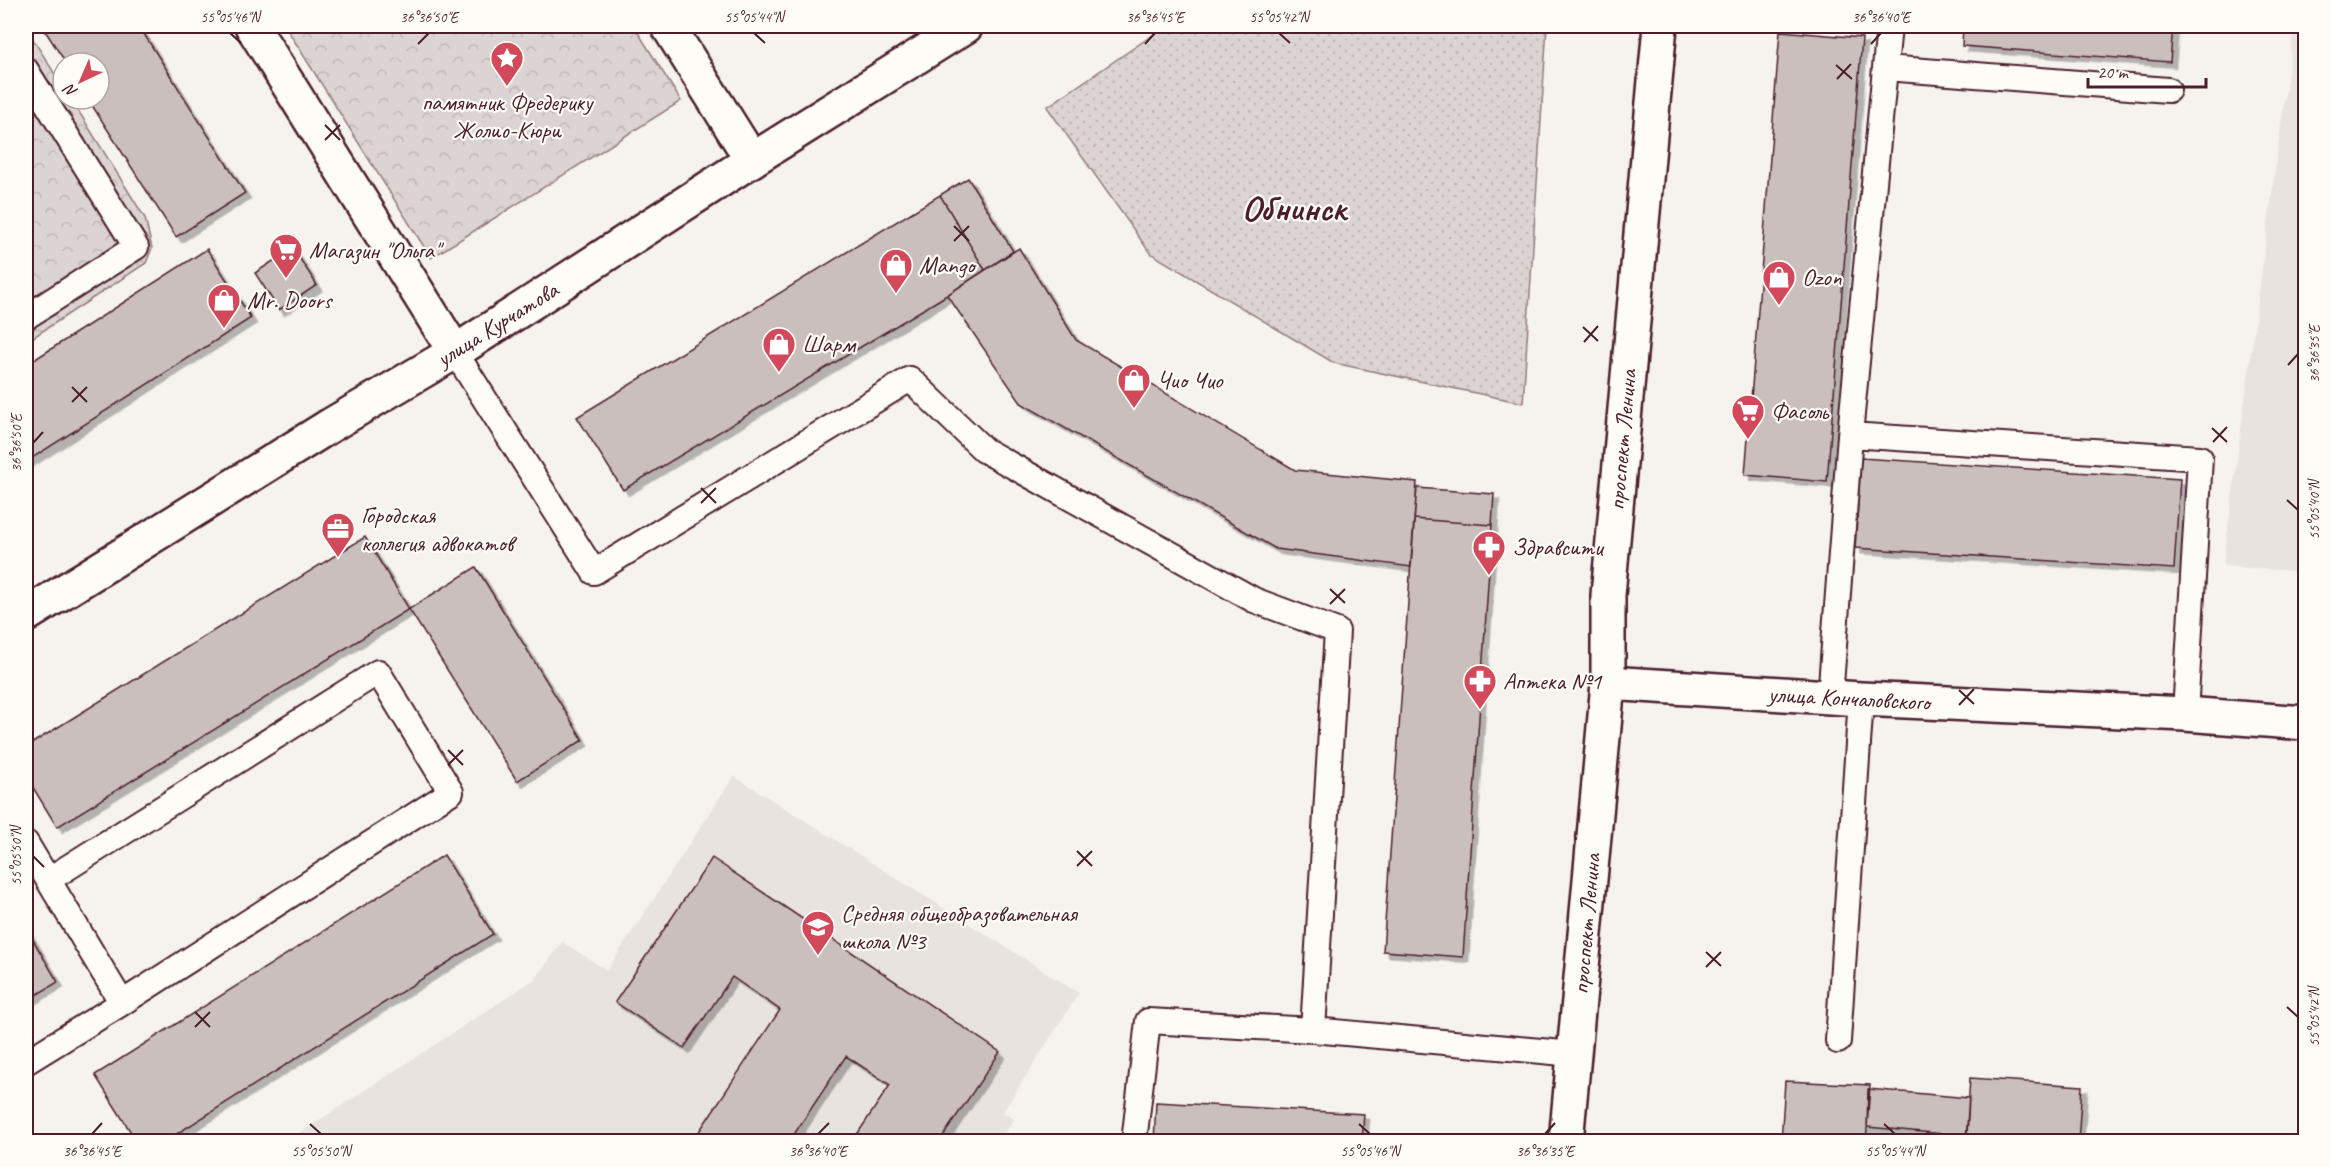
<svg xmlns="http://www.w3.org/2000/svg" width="2331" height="1167" font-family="Caveat,sans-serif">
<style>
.built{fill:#e9e3e0}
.grass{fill:url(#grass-dots);stroke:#937a7e;stroke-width:1.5}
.forest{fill:url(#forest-crowns);stroke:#937a7e;stroke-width:1.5}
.building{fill:#cbbfbe;stroke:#4a1f2b;stroke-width:1.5;filter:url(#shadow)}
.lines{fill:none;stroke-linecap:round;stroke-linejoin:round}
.service-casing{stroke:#4a1f2b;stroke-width:28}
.minor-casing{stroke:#4a1f2b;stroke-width:38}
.tertiary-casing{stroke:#4a1f2b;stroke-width:38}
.primary-casing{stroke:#4a1f2b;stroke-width:38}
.service{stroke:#fdfcf7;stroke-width:24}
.minor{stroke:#fdfcf7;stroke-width:33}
.tertiary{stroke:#fdfcf7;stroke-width:33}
.primary{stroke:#fdfcf7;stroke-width:33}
.ticks{fill:none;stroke:#4a1f2b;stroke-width:2}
.labels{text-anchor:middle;stroke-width:4.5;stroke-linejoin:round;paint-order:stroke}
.poi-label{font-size:24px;fill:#4a1f2b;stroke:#fdfcf7;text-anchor:start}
.street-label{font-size:24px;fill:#4a1f2b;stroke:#fdfcf7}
.town-label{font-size:36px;font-weight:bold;fill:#4a1f2b;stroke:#fdfcf7}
.neatline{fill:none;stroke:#4a1f2b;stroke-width:2}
.ticks-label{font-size:15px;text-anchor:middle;fill:#4a1f2b}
</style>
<defs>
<pattern id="grass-dots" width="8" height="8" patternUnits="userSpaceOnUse" patternTransform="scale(1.5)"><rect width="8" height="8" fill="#dcd4d2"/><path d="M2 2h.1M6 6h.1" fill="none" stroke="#beb6b4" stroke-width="1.8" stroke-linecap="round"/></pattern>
<pattern id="forest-crowns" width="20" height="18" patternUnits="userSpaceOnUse" patternTransform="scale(1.5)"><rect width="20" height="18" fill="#dcd4d2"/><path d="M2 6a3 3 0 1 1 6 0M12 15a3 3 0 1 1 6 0" fill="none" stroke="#beb6b4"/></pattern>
<filter id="shadow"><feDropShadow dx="5.5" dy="5.5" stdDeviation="0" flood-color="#0004"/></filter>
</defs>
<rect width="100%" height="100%" fill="#f6f3ef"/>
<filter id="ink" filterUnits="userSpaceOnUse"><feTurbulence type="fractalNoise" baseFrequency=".0167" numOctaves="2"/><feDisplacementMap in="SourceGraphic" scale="12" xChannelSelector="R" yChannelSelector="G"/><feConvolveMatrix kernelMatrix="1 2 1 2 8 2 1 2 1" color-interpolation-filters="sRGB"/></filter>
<g filter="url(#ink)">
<!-- built -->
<path class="built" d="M2298 26H2306L2305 572 2223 566 2293 33Z
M734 776 1079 993 1003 1112 1014 1119 1000 1141 286 1142 535 979 562 942 607 970Z"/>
<!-- grass -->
<path class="grass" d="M1166 26H1547L1523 403 1334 363 1150 253 1047 107Z"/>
<!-- forest -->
<path class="forest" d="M285 26H634L681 101 431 258Z
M26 36 33 39 63 87V99H71L145 218 152 248 146 263 26 342Z"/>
<!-- building -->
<path class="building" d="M42 26H139L245 193 176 237 88 99H99V63H66Z
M1963 26H2173L2170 62 1962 46Z
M1780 31 1862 38 1827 482 1745 475Z
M968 178 1013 251 985 270 940 195Z
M940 195 985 270 947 295 623 490 577 417Z
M293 248 317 285 279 310 255 273Z
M1019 248 1076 340 1295 470 1417 482 1411 567 1276 549 1021 403 947 295Z
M207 249 251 318 26 462V365Z
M1861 458 2180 479 2174 569 1855 548Z
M1417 488 1494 494 1492 525 1414 519Z
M1414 519 1492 525 1463 957 1383 951Z
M365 537 409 609 57 827 26 776V747Z
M476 567 583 740 517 781 409 609Z
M444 855 493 934 164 1142H137L95 1075Z
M712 858 1000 1052 939 1142H852L890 1085 846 1056 789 1142H692L780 1010 732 977 684 1048 615 1002Z
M26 928 58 982 26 1001Z
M1970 1078 2082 1086 2078 1142H1966Z
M1785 1081 1870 1085 1866 1142H1781Z
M1868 1089 1969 1098 1967 1136 1867 1127Z
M1156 1102 1364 1114 1362 1142H1154Z"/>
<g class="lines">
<defs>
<path id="service" d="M1886 68 2168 90
M26 70 136 247 26 317
M455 352 594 572 910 379 984 450 1254 600 1337 631 1313 1030
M1850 435 2200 458 2185 714
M1830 698 1850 435 1889 26
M26 843 122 1003 26 1062
M48 880 378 672 451 792 122 1003
M1838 1041 1861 699
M1134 1142 1148 1021 1313 1030 1574 1054"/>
<path id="minor" d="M1608 683 1861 699 2185 714 2306 723"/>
<path id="tertiary" d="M252 26 455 352
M668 26 752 160"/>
<path id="primary" d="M26 615 331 425 455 352 752 160 966 26
M1566 1142 1608 683V595L1660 26"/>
</defs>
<!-- service casing -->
<use href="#service" class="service-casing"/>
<!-- minor casing -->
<use href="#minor" class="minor-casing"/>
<!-- tertiary casing -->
<use href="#tertiary" class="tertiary-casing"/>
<!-- primary casing -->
<use href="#primary" class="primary-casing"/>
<!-- service -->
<use href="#service" class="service"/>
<!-- minor -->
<use href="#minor" class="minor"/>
<!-- tertiary -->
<use href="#tertiary" class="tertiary"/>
<!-- primary -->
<use href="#primary" class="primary"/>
</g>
</g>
<!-- ticks -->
<path class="ticks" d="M230 33 241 43M754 33 765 43M1279 33 1290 43M418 44 429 33M1145 44 1155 33M1871 44 1881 33M1836 65 1852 79M1837 79 1851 64M325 125 340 140M325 140 340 125M954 226 969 241M954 241 969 226M1583 327 1598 341M1584 342 1598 326M2288 365 2298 354M72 387 87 402M72 402 87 387M2212 428 2227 442M2213 442 2227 427M33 443 43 432M701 488 716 503M2287 500 2298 510M701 503 716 488M1330 589 1345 603M1330 604 1345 589M1959 690 1974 704M1959 705 1974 689M448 750 463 765M448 765 463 750M1077 851 1092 866M33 856 44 867M1077 866 1092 851M1706 952 1721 966M1706 967 1721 952M2287 1007 2298 1017M195 1012 210 1027M195 1027 210 1012M310 1124 321 1134M1359 1124 1370 1134M1884 1124 1895 1134M92 1134 102 1123M818 1134 829 1123M1545 1134 1555 1123"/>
<!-- icons -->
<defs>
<symbol id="sight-pin" viewBox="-11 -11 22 30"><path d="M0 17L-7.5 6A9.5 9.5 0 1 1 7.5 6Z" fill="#d1495b" stroke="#fdfcf7"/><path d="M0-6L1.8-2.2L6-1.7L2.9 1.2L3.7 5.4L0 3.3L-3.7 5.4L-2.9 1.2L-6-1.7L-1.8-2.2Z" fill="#fff"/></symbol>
<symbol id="supermarket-pin" viewBox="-11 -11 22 30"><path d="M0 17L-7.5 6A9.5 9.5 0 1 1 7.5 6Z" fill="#d1495b" stroke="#fdfcf7"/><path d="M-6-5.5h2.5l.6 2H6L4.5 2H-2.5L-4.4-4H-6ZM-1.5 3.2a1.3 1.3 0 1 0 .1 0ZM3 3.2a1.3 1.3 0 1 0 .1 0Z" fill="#fff"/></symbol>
<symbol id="shop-pin" viewBox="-11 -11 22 30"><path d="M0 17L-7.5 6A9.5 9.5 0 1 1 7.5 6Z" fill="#d1495b" stroke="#fdfcf7"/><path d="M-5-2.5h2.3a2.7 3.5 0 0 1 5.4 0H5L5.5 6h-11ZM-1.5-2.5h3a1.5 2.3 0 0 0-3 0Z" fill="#fff"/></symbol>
<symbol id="office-pin" viewBox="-11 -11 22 30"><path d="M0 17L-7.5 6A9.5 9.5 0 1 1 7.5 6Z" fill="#d1495b" stroke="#fdfcf7"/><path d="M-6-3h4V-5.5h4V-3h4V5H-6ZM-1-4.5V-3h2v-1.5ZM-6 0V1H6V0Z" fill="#fff"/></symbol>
<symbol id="pharmacy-pin" viewBox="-11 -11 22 30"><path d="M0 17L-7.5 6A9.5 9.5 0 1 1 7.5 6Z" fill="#d1495b" stroke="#fdfcf7"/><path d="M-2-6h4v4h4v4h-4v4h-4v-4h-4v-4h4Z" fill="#fff"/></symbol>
<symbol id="school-pin" viewBox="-11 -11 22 30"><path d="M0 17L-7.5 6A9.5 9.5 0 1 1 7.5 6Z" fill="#d1495b" stroke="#fdfcf7"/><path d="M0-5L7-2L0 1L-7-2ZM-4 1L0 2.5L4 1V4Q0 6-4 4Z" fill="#fff"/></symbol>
</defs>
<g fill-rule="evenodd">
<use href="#sight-pin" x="488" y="39" width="38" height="52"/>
<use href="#supermarket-pin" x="267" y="231" width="38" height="52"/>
<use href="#shop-pin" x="877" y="246" width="38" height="52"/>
<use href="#shop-pin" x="1760" y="258" width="38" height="52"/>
<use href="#shop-pin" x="205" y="281" width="38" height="52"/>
<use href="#shop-pin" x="760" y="325" width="38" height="52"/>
<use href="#shop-pin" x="1115" y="361" width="38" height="52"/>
<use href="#supermarket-pin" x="1729" y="392" width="38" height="52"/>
<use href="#office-pin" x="319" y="510" width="38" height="52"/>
<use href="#pharmacy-pin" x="1470" y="528" width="38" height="52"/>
<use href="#pharmacy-pin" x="1461" y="662" width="38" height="52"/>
<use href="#school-pin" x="799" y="908" width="38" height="52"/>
</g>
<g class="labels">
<!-- poi labels -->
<g class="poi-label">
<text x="507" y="110" text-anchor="middle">памятник Фредерику<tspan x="507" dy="28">Жолио-Кюри</tspan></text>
<text x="309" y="258">Магазин "Ольга"</text>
<text x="919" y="273">Mango</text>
<text x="1802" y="285">Ozon</text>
<text x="247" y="308">Mr. Doors</text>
<text x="802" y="352">Шарм</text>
<text x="1157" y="388">Чио Чио</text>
<text x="1771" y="419">Фасоль</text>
<text x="361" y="523">Городская<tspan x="361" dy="28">коллегия адвокатов</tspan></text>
<text x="1512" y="555">Здравсити</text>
<text x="1503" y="689">Аптека №1</text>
<text x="841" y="921">Средняя общеобразовательная<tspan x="841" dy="28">школа №3</tspan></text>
</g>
<!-- street labels -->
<g class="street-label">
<text transform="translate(497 324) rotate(-32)" y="8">улица Курчатова</text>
<text transform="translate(1622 440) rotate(-85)" y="8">проспект Ленина</text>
<text transform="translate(1849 698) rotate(3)" y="8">улица Кончаловского</text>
<text transform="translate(1586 924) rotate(-85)" y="8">проспект Ленина</text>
</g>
<!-- town labels -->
<g class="town-label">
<text x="1294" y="220">Обнинск</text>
</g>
</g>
<!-- margin -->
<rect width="2331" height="1167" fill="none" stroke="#fdfcf7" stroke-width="66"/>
<!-- north arrow -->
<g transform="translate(81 81) rotate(224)"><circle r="28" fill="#fdfcf7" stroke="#b5a4a5" stroke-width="1.5"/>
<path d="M0-4.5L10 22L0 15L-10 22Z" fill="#d1495b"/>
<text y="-9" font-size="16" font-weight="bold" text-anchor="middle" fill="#4a1f2b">N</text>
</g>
<!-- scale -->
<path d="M2088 78v9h118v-9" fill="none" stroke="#4a1f2b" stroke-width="3"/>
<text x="2097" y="78" font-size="18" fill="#4a1f2b" stroke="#fdfcf7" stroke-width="4.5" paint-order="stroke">20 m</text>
<rect x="33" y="33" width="2265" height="1101" class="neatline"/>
<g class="ticks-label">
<text x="230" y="22">55°05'46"N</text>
<text x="429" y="22">36°36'50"E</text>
<text x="754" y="22">55°05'44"N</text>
<text x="1155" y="22">36°36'45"E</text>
<text x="1279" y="22">55°05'42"N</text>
<text x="1881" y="22">36°36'40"E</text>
<text transform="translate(2314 354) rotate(-90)" y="5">36°36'35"E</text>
<text transform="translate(16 443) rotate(-90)" y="5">36°36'50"E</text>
<text transform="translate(2314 510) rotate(-90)" y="5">55°05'40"N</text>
<text transform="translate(16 856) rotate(-90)" y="5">55°05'50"N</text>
<text transform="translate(2314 1017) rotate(-90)" y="5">55°05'42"N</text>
<text x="92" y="1156">36°36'45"E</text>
<text x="321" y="1156">55°05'50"N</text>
<text x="818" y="1156">36°36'40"E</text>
<text x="1370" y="1156">55°05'46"N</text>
<text x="1545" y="1156">36°36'35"E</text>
<text x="1895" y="1156">55°05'44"N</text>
</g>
</svg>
